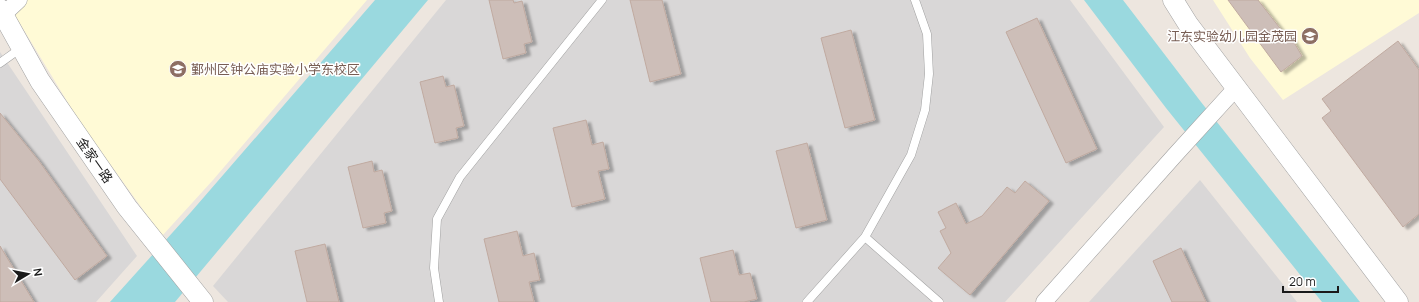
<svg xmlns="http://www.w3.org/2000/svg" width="1419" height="302" font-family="Manrope,'Noto Sans SC',sans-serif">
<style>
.residential{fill:#d9d7d7}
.education{fill:#fffad6}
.water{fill:#9ad9df}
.building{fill:#cdbeb8;stroke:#c0aaa0;filter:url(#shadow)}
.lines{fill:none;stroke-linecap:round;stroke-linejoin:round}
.service-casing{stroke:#a1a1a1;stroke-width:9}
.minor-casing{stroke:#a1a1a1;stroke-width:17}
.tertiary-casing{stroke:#a1a1a1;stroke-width:21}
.service{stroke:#fff;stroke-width:8}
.minor{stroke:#fff;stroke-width:16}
.tertiary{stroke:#fff;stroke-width:20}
.labels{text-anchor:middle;stroke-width:3;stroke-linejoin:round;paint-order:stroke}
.education-label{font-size:13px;fill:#785e54;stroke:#fff;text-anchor:end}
.street-label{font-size:13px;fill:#1a1a1a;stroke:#fff}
</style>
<defs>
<filter id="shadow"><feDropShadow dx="4.5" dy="2.5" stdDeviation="1" flood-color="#0004"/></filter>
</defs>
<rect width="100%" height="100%" fill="#ede6df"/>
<!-- residential -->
<path class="residential" d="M446 0H1070L1164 127 1005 302H228L213 286Z
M0 52 137 256 96 302H0Z
M1200 180 1297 302H1089Z"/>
<!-- education -->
<path class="education" d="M10 0H367L213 180 162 236 79 121 16 17Z
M1213 0H1419V13L1283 100 1250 58Z"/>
<!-- water -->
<path class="water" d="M375 0H428L175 302H110L191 212Z
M1084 0H1123L1201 102 1360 302H1322L1166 108Z"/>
<!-- building -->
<path class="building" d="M489 0H513L514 3 522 1 532 42 524 44 526 53 503 59Z
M630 0H662L681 74 650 82Z
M1228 0H1258L1290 41 1292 39 1302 56 1281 72Z
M1037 18 1097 149 1066 163 1006 32Z
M851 30 875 120 845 128 821 38Z
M1398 41 1419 70V214L1403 227 1322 118 1331 111 1322 99Z
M443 76 446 87 454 85 464 126 456 128 458 138 435 143 420 82Z
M0 113 39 161 107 256 75 280 0 179Z
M586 120 592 145 603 142 609 169 598 171 605 199 572 207 553 128Z
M807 143 827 220 796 228 776 151Z
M372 161 374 172 382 170 392 211 384 213 386 223 363 228 348 167Z
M1025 181 1049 201 970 295 938 268 951 253 940 231 946 228 938 212 956 203 966 224 982 216 1007 187 1015 193Z
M517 231 523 256 534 253 540 280 529 282 534 302H499L484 239Z
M325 244 339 302H307L295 251Z
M0 246 34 302H0Z
M1181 248 1206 302H1172L1153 261Z
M733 250 739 275 750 273 757 299 744 302H711L700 258Z"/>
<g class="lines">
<defs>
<path id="service" d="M0 63 21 48
M865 237 939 302
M439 302 434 268 437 219 460 177 602 0
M807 302 865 237 911 155 925 110 929 74 927 34 915 0"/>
<path id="minor" d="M3 15 19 0
M1044 302 1175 155 1236 88"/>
<path id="tertiary" d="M1173 0 1188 24 1398 302
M0 9 40 81 127 207 203 302"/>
</defs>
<!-- service casing -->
<use href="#service" class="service-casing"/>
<!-- minor casing -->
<use href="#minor" class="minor-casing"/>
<!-- tertiary casing -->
<use href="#tertiary" class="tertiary-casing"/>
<!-- service -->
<use href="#service" class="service"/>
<!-- minor -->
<use href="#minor" class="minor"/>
<!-- tertiary -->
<use href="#tertiary" class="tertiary"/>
</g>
<!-- icons -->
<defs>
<symbol id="school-disc" viewBox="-11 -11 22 22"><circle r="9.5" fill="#8d6e63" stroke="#fff"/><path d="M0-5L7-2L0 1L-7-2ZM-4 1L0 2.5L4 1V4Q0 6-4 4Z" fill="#fff"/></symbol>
</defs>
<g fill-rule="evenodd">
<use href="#school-disc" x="1300" y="26" width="20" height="20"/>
<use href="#school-disc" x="168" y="59" width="20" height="20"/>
</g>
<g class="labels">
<!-- education labels -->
<g class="education-label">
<text x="1297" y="41">江东实验幼儿园金茂园</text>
<text x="191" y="74" text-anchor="start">鄞州区钟公庙实验小学东校区</text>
</g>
<!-- street labels -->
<g class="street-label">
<text transform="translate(95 160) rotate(55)" y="5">金家一路</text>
</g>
</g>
<!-- north arrow -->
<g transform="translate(28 274) rotate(80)" stroke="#ffffff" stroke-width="3" paint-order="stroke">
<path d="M0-3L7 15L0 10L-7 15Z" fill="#1a1a1a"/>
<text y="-6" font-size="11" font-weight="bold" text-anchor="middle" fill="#1a1a1a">N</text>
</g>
<!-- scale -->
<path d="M1283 286v6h55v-6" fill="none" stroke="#1a1a1a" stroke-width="2"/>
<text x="1289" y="286" font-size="12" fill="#1a1a1a" stroke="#ffffff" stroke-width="3" paint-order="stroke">20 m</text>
</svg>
